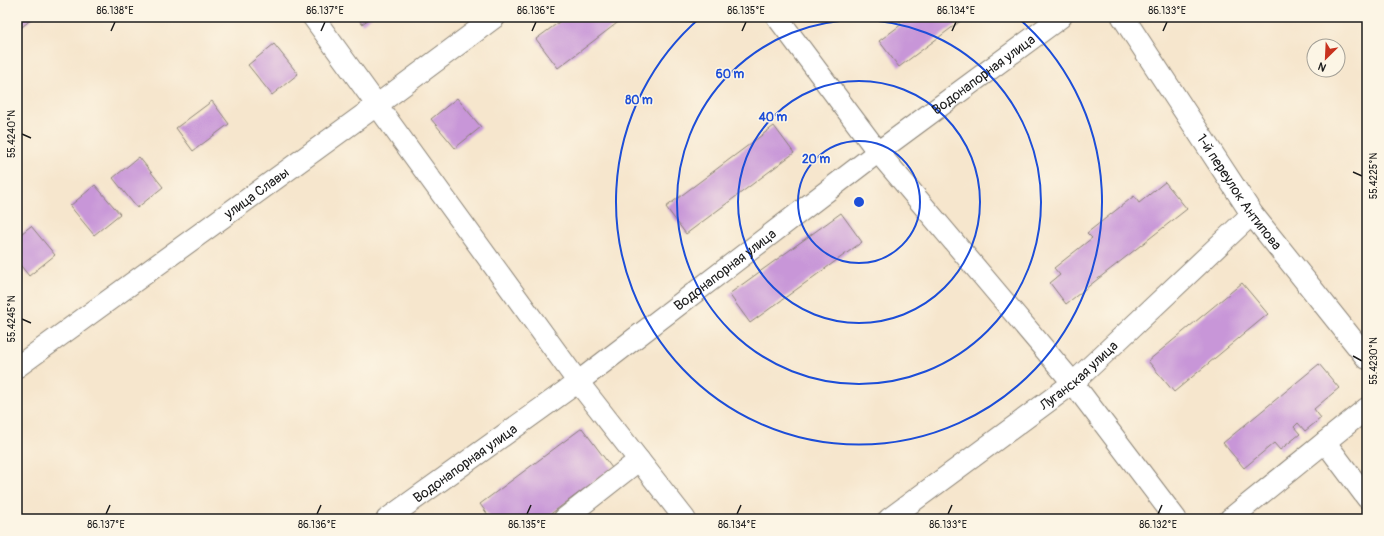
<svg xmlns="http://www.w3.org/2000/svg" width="1384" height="536" font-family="Pangolin,sans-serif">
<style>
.building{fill:#c896d8}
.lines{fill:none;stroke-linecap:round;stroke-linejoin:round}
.minor-casing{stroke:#898174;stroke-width:23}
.major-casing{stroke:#898174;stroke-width:24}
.minor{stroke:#fff;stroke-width:21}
.major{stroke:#fff;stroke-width:22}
.ticks{fill:none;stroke:#1c1c1c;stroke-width:1.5}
.ring{fill:none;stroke:#1d4ed8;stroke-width:2}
.labels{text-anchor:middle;stroke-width:3;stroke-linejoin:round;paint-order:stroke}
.street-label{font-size:14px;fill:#1c1c1c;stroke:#fcf5e5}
.centre{fill:#1d4ed8;stroke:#fcf5e5;stroke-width:2}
.ring-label{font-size:12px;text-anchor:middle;font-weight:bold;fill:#1d4ed8;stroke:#fcf5e5;stroke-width:3;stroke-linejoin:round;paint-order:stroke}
.neatline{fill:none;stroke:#1c1c1c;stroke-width:1.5}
.ticks-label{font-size:10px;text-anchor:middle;fill:#1c1c1c}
</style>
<rect width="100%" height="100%" fill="#fcf5e5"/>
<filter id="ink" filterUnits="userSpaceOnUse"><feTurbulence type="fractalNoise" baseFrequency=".025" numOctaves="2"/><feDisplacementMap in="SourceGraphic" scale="8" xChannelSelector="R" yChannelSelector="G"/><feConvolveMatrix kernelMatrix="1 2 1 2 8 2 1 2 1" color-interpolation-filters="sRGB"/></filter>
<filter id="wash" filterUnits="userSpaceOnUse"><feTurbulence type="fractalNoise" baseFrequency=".012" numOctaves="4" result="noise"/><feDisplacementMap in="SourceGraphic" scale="16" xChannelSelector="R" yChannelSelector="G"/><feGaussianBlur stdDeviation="0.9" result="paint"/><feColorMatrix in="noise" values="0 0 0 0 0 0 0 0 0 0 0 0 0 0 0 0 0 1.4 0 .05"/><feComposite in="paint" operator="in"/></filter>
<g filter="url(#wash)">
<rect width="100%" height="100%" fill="#f6e6cd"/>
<g id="blocks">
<!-- building -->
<path class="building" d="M17 17H32L33 18 17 31Z
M357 17H372L362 24Z
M566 17H625L558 68 536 39Z
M896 17H966L899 67 879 41 902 24Z
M274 44 298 74 272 95 248 65Z
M457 98 481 127 455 148 431 119Z
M212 101 229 124 193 151 176 128Z
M774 126 794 153 686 234 666 207Z
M139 157 163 187 137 208 113 178Z
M1165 182 1187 209 1066 304 1050 283 1060 275 1054 268 1092 238 1087 233 1134 196 1139 203Z
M95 185 120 214 94 235 70 206Z
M841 213 862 242 750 323 729 294Z
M31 226 55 255 29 276 17 261V237Z
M1242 283 1268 314 1174 392 1148 361Z
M1319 364 1339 388 1314 409 1321 418 1305 431 1298 423 1294 427 1300 434 1280 450 1274 443 1244 468 1223 443Z
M582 428 612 468 544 519H491L480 504Z"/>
</g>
</g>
<g filter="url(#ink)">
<use href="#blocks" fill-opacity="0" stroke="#898174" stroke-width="1"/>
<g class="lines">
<defs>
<g id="minor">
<path d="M313 17 578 382 685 519"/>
<path d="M777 17 878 152 1073 383 1176 519"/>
<path id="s1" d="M17 367 377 105 495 17"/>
<path d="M1325 442 1367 498"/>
<path id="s2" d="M387 519 578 382 878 152 1061 17"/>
<path d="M564 519 639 460"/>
<path id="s3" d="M889 519 1073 383 1252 214"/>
<path d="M1230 519 1367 408"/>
</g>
<g id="major">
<path id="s4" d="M1123 17 1252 214 1367 358"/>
</g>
</defs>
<!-- minor casing -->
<use href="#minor" class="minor-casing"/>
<!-- major casing -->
<use href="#major" class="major-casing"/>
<!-- minor -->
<use href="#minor" class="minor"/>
<!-- major -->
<use href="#major" class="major"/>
</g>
</g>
<!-- ticks -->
<path class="ticks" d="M111 31 115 22M321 31 325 22M532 31 536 22M742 31 746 22M952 31 956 22M1163 31 1167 22M22 134 31 138M1353 172 1362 176M22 319 31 323M1353 356 1362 361M106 514 110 505M317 514 321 505M527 514 531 505M737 514 741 505M948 514 952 505M1158 514 1162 505"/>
<!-- distance rings -->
<g class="ring">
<circle cx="859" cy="202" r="61"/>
<circle cx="859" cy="202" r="121"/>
<circle cx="859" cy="202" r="182"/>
<path d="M1017 17A243 243 0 1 1 701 17"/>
</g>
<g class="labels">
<!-- street labels -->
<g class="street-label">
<text dy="5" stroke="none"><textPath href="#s2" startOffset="744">Водонапорная улица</textPath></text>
<text dy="5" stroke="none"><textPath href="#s4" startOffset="210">1-й переулок Антипова</textPath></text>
<text dy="5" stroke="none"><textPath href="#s1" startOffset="296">улица Славы</textPath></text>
<text dy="5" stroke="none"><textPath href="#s2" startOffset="420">Водонапорная улица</textPath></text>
<text dy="5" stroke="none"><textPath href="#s3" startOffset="238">Луганская улица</textPath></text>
<text dy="5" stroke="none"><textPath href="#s2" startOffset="96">Водонапорная улица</textPath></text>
</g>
</g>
<circle cx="859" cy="202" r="6" class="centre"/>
<g class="ring-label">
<text x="730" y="78">60 m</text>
<text x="639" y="104">80 m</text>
<text x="773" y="121">40 m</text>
<text x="816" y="163">20 m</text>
</g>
<!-- margin -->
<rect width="1384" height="536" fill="none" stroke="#fcf5e5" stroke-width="44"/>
<!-- north arrow -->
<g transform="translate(1326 58) rotate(204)"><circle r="19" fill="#fcf5e5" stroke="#a29e95"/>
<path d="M0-3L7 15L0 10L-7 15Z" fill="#c8321e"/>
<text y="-6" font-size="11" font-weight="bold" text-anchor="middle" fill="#1c1c1c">N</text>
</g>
<rect x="22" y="22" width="1340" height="492" class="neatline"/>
<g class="ticks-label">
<text x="115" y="14">86.138°E</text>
<text x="325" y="14">86.137°E</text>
<text x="536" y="14">86.136°E</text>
<text x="746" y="14">86.135°E</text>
<text x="956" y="14">86.134°E</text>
<text x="1167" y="14">86.133°E</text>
<text transform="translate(11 134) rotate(-90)" y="4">55.4240°N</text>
<text transform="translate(1373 176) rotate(-90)" y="4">55.4225°N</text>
<text transform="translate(11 319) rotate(-90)" y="4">55.4245°N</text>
<text transform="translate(1373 361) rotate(-90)" y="4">55.4230°N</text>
<text x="106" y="528">86.137°E</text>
<text x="317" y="528">86.136°E</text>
<text x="527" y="528">86.135°E</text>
<text x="737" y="528">86.134°E</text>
<text x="948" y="528">86.133°E</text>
<text x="1158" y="528">86.132°E</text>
</g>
</svg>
